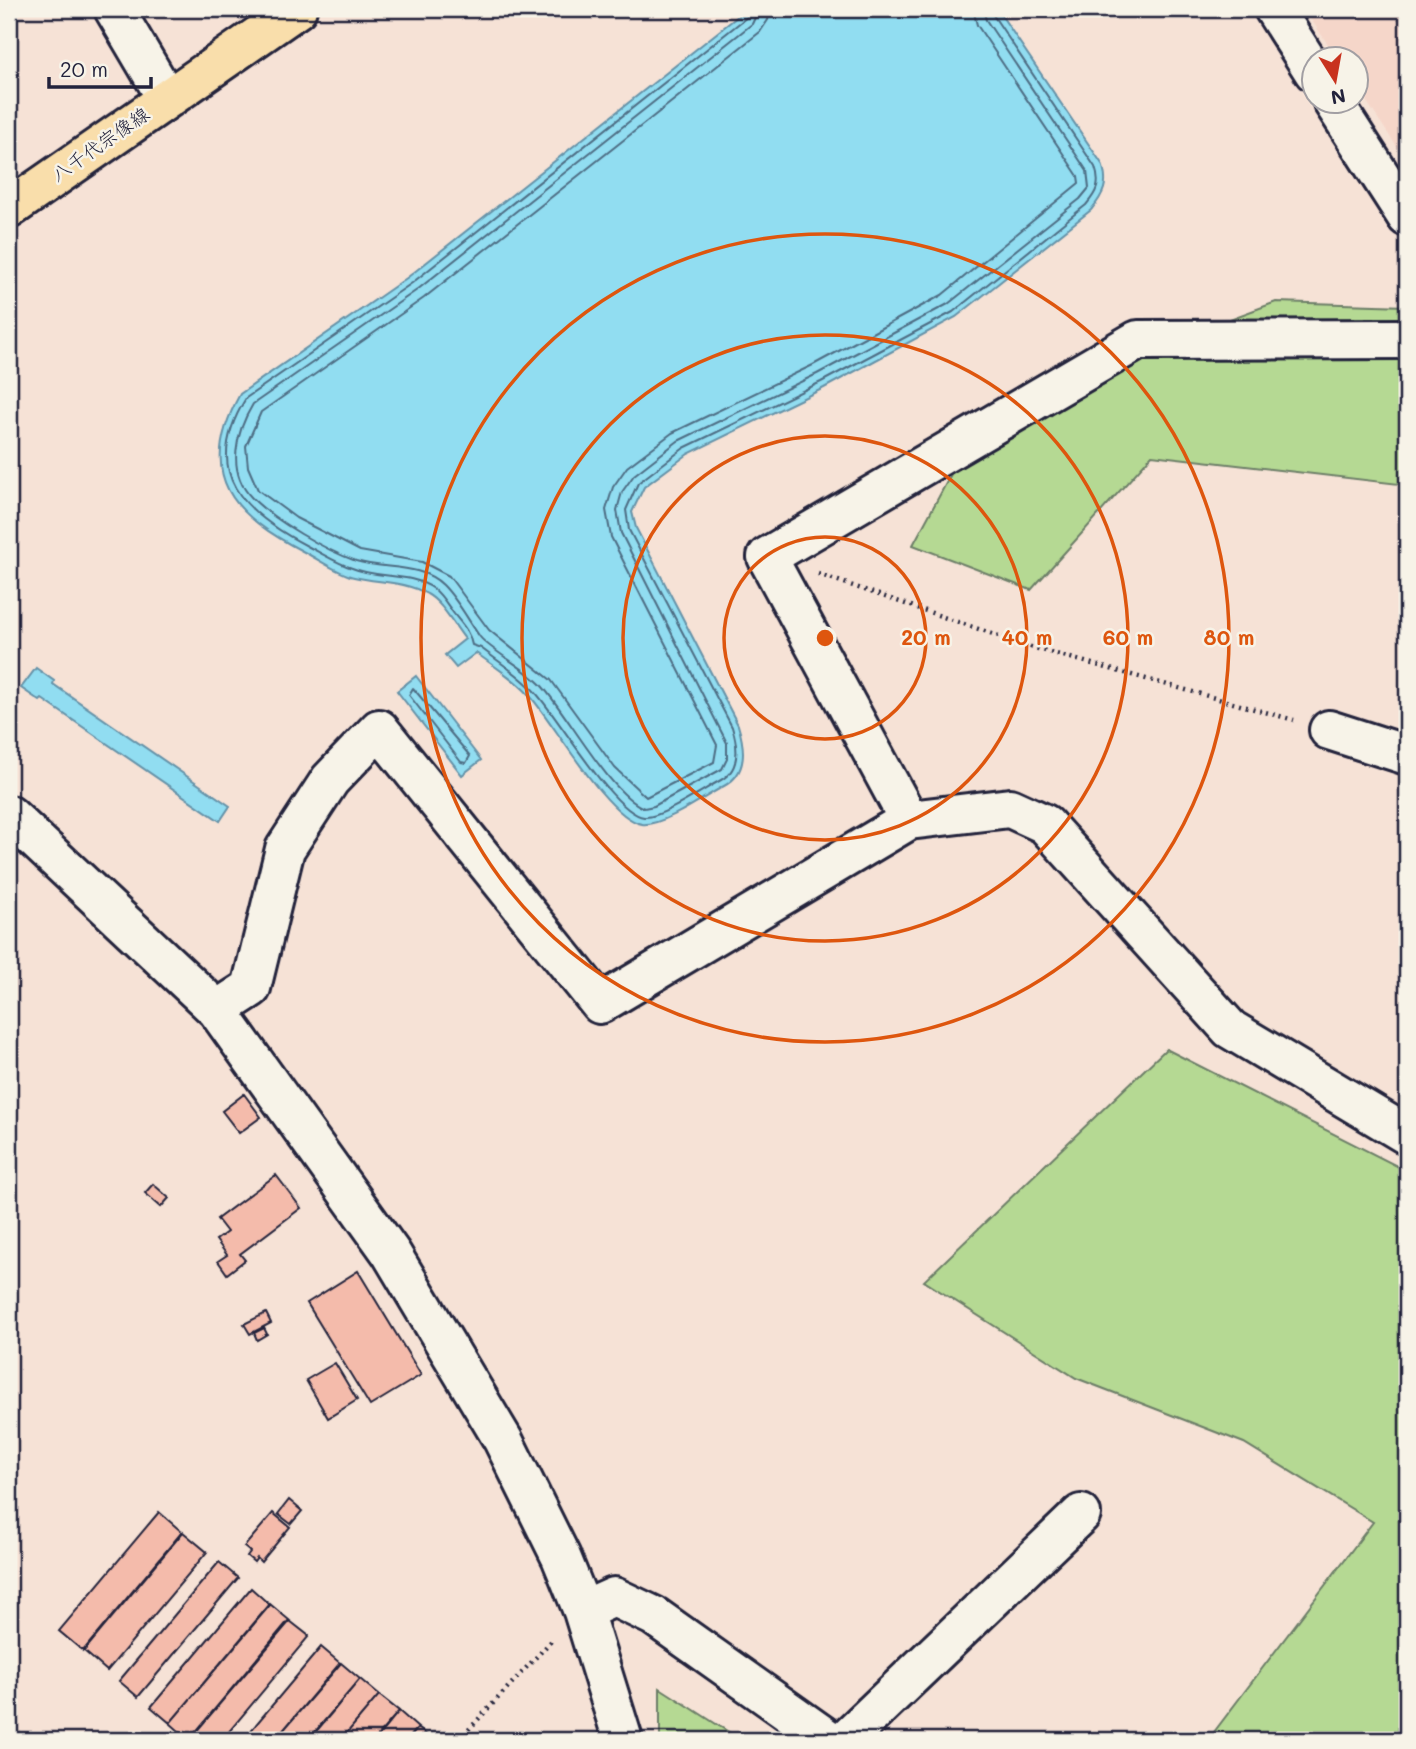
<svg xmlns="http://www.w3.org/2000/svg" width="1416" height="1749" font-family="Mali,'Klee One',sans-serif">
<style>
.built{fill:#f5d6c9}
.green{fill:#b5d993;stroke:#6c7e67;stroke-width:2}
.water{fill:#91ddf1;stroke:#6592a8;stroke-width:2}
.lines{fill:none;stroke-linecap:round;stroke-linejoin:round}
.shore{stroke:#4e6d84;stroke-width:2}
.building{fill:#f4bbab;stroke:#22223b;stroke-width:2}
.minor-casing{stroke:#22223b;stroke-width:44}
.major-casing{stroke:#22223b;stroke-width:44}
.path{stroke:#22223b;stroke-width:4.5;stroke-dasharray:2 5;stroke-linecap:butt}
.minor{stroke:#f7f3e8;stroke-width:38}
.major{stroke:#f9deab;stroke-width:38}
.ring{fill:none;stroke:#de560e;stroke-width:3.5}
.labels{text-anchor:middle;stroke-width:5;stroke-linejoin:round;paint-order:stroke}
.street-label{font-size:19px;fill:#22223b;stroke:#f7f3e8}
.centre{fill:#de560e;stroke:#f7f3e8;stroke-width:3.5}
.ring-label{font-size:21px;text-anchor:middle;font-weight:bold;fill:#de560e;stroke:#f7f3e8;stroke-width:5;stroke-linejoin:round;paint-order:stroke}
</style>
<rect width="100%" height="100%" fill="#f6e2d6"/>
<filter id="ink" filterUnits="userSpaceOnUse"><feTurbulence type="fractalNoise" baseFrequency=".0143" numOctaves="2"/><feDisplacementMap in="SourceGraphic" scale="14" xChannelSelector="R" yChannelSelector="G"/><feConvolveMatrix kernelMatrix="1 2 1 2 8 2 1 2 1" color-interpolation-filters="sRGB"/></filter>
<g filter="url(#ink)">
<!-- built -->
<path class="built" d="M1304 9H1407V162L1357 87 1356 60 1338 59Z"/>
<!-- green -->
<path class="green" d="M1276 302 1407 306V485L1152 455 1031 590 913 545 973 433 1091 370Z
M1166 1049 1407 1171V1740H1208L1373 1522 1244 1443 1076 1378 924 1281Z
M660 1688 741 1740H660Z"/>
<!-- water -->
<path class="water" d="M747 9H997L1102 164C1109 184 1104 194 1091 210L956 317 824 388 688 454 644 487 632 512 636 528 738 725C745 748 748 773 724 786 706 796 662 827 642 824 608 819 554 723 530 696 515 679 494 666 476 653L456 668 445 655 465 639C454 625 442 602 427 594 405 581 379 583 354 577 338 573 321 561 306 553 232 515 195 476 240 394L408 277Z
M36 668 54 681 53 684 230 806 220 821 42 699 40 701 21 688Z
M416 676 481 760 462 775 397 691Z"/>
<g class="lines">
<!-- shore -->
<path class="shore" d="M750 9 747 17 412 283 246 398C200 473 243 513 309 547 323 554 337 563 352 568 378 579 410 572 434 589 442 595 448 606 454 614 462 624 470 632 472 645L481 648C499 662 520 675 535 692 557 715 614 814 644 817 661 819 704 789 721 780 741 769 738 746 732 727L629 530 626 510 638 483 684 448 821 382 953 312 1086 205C1097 192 1101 184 1095 167L993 15 992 9
M759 9 752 24 417 290 253 404C236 432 226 471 252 498 275 521 325 550 356 561 384 570 421 563 443 585 458 600 468 620 480 637 490 650 527 669 542 686 568 715 611 795 644 808L654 806 722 769 727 759V743L621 533 617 510 622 492 634 475 678 441 817 374 948 304 1080 199 1089 188 1087 171 986 20 983 9
M770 9 768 20 760 32 424 298 261 412 246 446 248 467 258 490 296 518 360 551 422 562 449 576 489 630 551 680 615 768 646 797 714 762 717 745 611 537 606 510 613 487 627 467 672 433 813 365 942 295 1079 183 1078 176 977 25 973 9
M413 688 470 756 466 763 461 762 409 695Z"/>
</g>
<!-- building -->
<path class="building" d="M244 1094 261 1117 239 1133 222 1111Z
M276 1175 301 1208 240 1254 245 1260 227 1274 218 1261 227 1255 216 1240 227 1232 217 1219Z
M153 1184 169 1198 161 1207 145 1193Z
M358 1271 421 1375 370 1406 307 1303Z
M266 1313 271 1323 250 1334 244 1324Z
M264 1328 267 1334 257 1340 254 1333Z
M335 1363 357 1400 328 1418 306 1380Z
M289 1500 302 1511 291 1524 278 1514Z
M159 1512 182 1532 83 1651 59 1631Z
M273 1513 290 1527 261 1562 257 1558 254 1562 247 1556 250 1552 244 1547Z
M183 1532 207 1552 107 1671 84 1651Z
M219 1562 238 1578 138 1697 119 1681Z
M251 1588 270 1605 170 1723 151 1707Z
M270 1604 289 1620 189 1740 170 1723Z
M290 1621 309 1636 222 1740H189Z
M321 1647 340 1663 275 1740H243Z
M341 1663 360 1679 308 1740H275Z
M360 1679 379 1695 341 1740H309Z
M379 1695 399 1711 374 1740H341Z
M399 1711 418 1728 407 1740H375Z
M418 1728 433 1740H408Z"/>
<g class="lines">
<defs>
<path id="minor" d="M114 9 166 97
M1274 9 1314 72
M1333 102 1407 217
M1329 730 1407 755
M9 815 217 1010 391 1253 503 1440 561 1557 583 1611 623 1740
M909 820 1010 808 1045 824 1230 1029 1407 1135
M217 1010 251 988 285 849 330 780 379 729 600 1004 909 820 767 557 1138 340 1407 339
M583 1611 614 1597 654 1616 829 1740
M845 1740 1081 1514"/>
<path id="major" d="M9 209 297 9"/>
</defs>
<!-- minor casing -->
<use href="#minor" class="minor-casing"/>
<!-- major casing -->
<use href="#major" class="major-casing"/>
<!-- path -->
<path class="path" d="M818 574 1031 647 1294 720
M459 1740 554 1638"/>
<!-- minor -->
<use href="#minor" class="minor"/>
<!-- major -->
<use href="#major" class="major"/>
</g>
</g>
<!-- distance rings -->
<g class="ring">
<circle cx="825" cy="638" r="101"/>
<circle cx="825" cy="638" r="202"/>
<circle cx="825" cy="638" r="303"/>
<circle cx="825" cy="638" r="404"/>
</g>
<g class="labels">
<!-- street labels -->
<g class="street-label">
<text transform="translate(100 144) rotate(-35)" y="7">八千代宗像線</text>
</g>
</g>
<circle cx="825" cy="638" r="10" class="centre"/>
<g class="ring-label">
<text x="926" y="645">20 m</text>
<text x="1027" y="645">40 m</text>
<text x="1128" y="645">60 m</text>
<text x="1229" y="645">80 m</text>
</g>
<!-- margin -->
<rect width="1416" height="1749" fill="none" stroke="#f7f3e8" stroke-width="35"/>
<rect x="18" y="18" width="1381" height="1714" fill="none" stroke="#22223b" stroke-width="2.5" filter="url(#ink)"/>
<!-- north arrow -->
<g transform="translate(1335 80) rotate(169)"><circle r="33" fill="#f7f3e8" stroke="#a29fa3" stroke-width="2"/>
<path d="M0-5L12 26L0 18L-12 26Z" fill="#c8321e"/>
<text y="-10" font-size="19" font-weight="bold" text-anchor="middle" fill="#22223b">N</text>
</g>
<!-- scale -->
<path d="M49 77v10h102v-10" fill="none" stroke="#22223b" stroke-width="3.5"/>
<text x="60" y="77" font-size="21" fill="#22223b" stroke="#f7f3e8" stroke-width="5" paint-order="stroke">20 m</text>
</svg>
